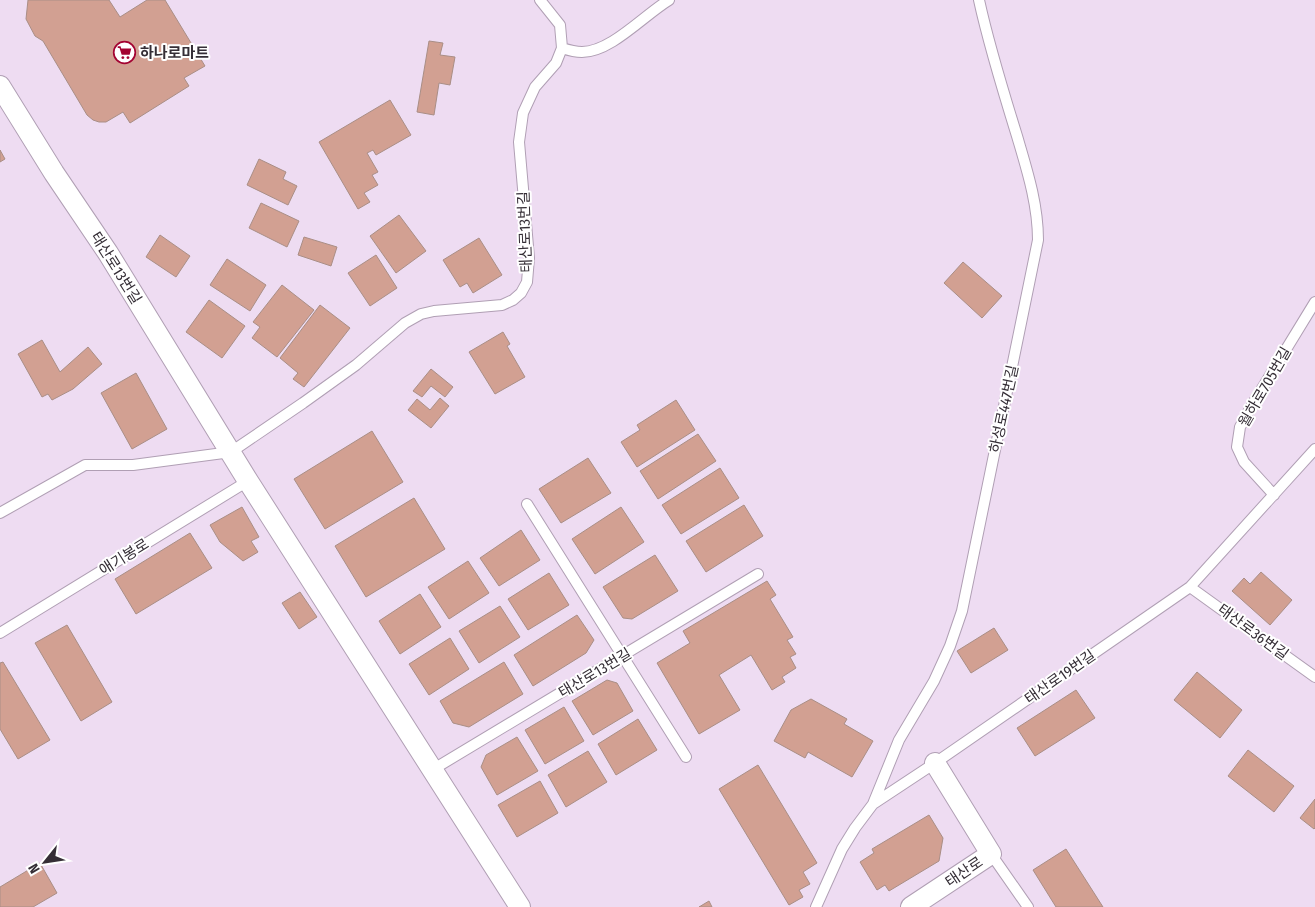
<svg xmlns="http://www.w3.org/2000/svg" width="1315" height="907" font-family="'Fira Sans Condensed','Noto Sans KR',sans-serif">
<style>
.building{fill:#d2a092;stroke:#a98e86}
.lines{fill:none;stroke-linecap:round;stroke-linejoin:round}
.service-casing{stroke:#b09fb4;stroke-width:12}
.minor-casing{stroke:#b09fb4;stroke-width:22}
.service{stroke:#fff;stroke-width:10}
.minor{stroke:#fff;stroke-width:20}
.labels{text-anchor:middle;stroke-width:4;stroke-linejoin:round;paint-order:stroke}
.poi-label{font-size:15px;font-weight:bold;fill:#352e36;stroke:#fff;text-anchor:start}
.street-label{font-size:15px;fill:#352e36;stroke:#fff}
</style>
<rect width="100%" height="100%" fill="#eedcf2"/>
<!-- building -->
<path class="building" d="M109 0 120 17 147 0H165L205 66 184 78 189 86 130 123 123 112 106 122H99L93 120 87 115 43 41 35 36 26 19 28 0Z
M429 41 443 43 440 55 455 57 450 85 439 83 434 115 417 112Z
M390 100 411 135 376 155 373 150 367 153 378 172 372 175 378 185 364 193 370 202 358 209 319 142Z
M0 150 5 159 0 162Z
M259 159 286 172 283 179 297 186 288 205 247 185Z
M261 203 299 221 287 247 249 228Z
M399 215 426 251 396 273 370 236Z
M160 235 190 256 176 277 146 257Z
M304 237 337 247 331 266 298 255Z
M479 238 502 275 473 293 467 283 460 287 443 260Z
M376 255 397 288 370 306 348 273Z
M227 259 266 285 250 311 210 285Z
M963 262 1002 296 982 318 944 283Z
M282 285 314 310 277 357 252 338 260 327 253 322Z
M209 300 245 326 222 358 186 332Z
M320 305 350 328 304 387 293 379 298 373 280 358Z
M503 332 510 344 507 346 525 377 495 394 469 352Z
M42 340 60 372 88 347 102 364 73 389 52 400 48 394 42 397 18 354Z
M431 369 453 387 445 397 431 386 422 397 413 391Z
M136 373 167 429 132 449 101 393Z
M440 398 449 406 431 428 408 410 417 399 430 410Z
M676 400 695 430 637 467 621 442 640 430 637 425Z
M372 431 403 482 325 529 294 479Z
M698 434 716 461 658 499 640 471Z
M588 458 611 493 561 523 539 489Z
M720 468 739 498 681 534 662 505Z
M414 498 445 549 366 597 335 546Z
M744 505 763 536 706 572 686 541Z
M242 507 259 537 251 541 258 552 243 561 220 542 210 525Z
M621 507 644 542 595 574 572 539Z
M521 530 540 560 499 586 480 558Z
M190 533 212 568 136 614 115 579Z
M655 555 678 591 632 619 623 618 603 587Z
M468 561 489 593 449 619 428 587Z
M1261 572 1292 600 1270 625 1232 591 1244 578 1250 584Z
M549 573 569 605 528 630 508 599Z
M767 581 776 595 770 599 793 637 787 640 796 654 790 657 796 668 782 677 785 682 772 690 751 655 719 675 740 710 699 734 657 663 690 643 683 631Z
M300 592 317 617 299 629 282 603Z
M420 594 441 627 400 654 379 621Z
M500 606 520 637 479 663 459 631Z
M577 615 594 640 586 653 533 686 514 655Z
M67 625 112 702 81 721 35 643Z
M994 628 1008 650 971 673 957 651Z
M450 638 469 669 429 695 409 664Z
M3 662 50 740 18 759 0 729V663Z
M504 662 523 694 469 727 453 723 440 701Z
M1197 672 1242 710 1220 738 1174 700Z
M607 680 617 683 633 711 593 735 572 701Z
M1076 690 1095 718 1035 756 1017 728Z
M811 699 847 719 844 724 873 741 852 777 808 752 805 758 774 741 791 710Z
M564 707 584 741 545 764 525 730Z
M638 719 657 750 616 775 598 744Z
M517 737 538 771 497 795 481 767 486 755Z
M1248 750 1294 786 1274 812 1228 776Z
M588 751 607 782 566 807 548 775Z
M758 765 817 863 803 872 810 884 799 890 803 897 789 905 719 789Z
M540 781 558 813 517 837 498 805Z
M1315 799V828L1314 829 1300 818Z
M929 815 943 838 939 861 889 891 885 885 877 890 860 862 874 853 872 849Z
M1066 849 1103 907H1056L1033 870Z
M40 863 57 893 33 907H0V887Z
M709 901 712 907H699Z"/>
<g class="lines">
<defs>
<path id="service" d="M562 48C568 50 575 52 582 52 611 52 644 15 669 0
M1274 495 1244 462 1237 447 1240 427 1252 405 1315 302
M527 504 686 757
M0 513 85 465H133L231 452 303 403 356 365 405 323 421 314 434 311 502 305 513 300 521 293 527 282 529 258 519 142 523 113 535 87 556 63 562 48 560 25 540 0
M1190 587 1315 677
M0 633 248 481
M432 770 758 574
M873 804 899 740 934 681 950 646 962 611 1038 240C1038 204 1027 170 1017 136 1003 91 989 46 979 0
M991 854 1028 907
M816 907 842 849 855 828 873 804 935 763 1190 587 1315 449"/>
<path id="minor" d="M0 86 54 173 108 253 248 481 520 907
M911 907 991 854 935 763"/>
</defs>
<!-- service casing -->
<use href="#service" class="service-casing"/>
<!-- minor casing -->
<use href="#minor" class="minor-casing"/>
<!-- service -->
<use href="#service" class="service"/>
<!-- minor -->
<use href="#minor" class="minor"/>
</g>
<!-- icons -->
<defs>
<symbol id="supermarket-ring" viewBox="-11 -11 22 22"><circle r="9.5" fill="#fff" stroke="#a30432" stroke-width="1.5"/><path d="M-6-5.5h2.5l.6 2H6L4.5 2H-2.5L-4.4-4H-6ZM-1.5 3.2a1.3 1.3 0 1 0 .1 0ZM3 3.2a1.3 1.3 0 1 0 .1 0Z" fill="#a30432"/></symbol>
</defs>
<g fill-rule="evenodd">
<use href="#supermarket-ring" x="112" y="40" width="25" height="25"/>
</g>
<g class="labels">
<!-- poi labels -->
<g class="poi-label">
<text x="140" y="58">하나로마트</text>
</g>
<!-- street labels -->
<g class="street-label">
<text transform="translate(525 232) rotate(-92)" y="5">태산로13번길</text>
<text transform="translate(116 268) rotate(58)" y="5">태산로13번길</text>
<text transform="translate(1265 387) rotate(-60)" y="5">월하로705번길</text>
<text transform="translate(1004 409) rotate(-78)" y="5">하성로447번길</text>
<text transform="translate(124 557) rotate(-32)" y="5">애기봉로</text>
<text transform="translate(1253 632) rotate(36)" y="5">태산로36번길</text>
<text transform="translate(595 673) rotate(-31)" y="5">태산로13번길</text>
<text transform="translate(1060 677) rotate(-35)" y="5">태산로19번길</text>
<text transform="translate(964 872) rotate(-34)" y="5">태산로</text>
</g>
</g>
<!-- north arrow -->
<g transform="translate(45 862) rotate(240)" stroke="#ffffff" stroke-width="4" paint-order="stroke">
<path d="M0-4L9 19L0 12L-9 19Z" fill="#352e36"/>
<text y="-8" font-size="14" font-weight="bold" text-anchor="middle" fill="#352e36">N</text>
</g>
</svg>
